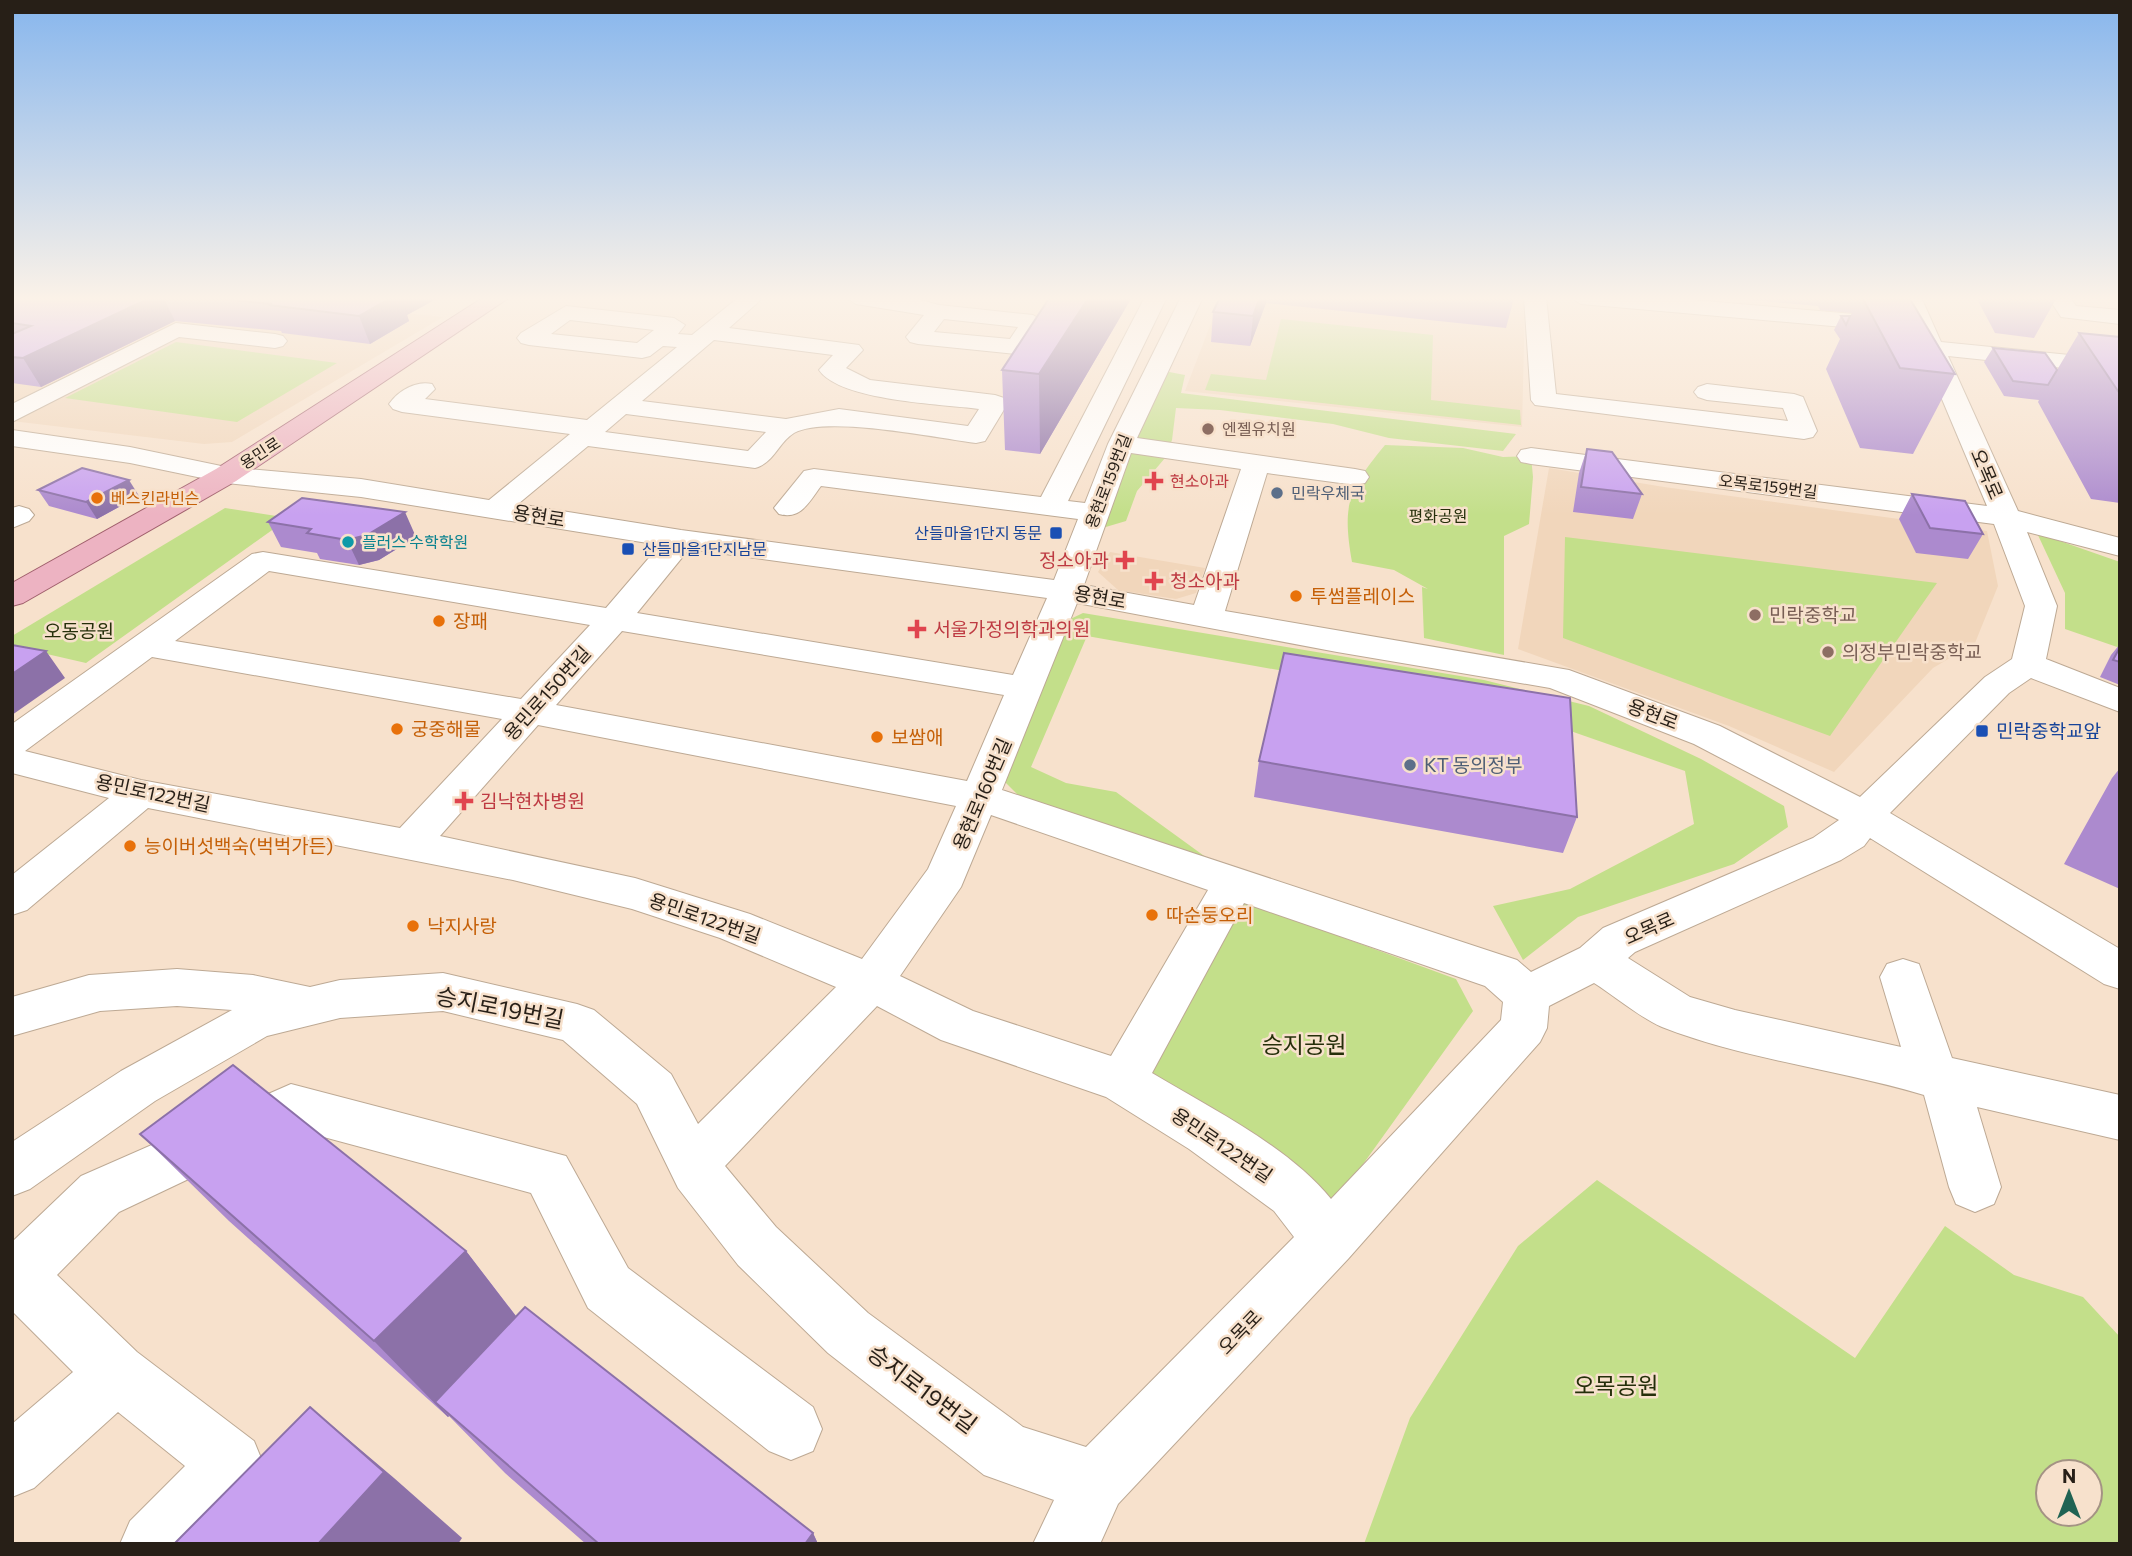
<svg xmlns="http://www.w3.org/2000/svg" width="2132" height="1556" font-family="Commissioner,'Noto Sans KR',sans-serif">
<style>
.built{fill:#f1d6bb}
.green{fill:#c3df8a;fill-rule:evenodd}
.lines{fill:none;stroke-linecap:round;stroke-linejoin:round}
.minor-casing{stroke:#bda994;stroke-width:2}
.major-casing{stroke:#a05f6c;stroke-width:2}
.minor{fill:#fff;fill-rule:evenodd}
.major{fill:#edb3c2;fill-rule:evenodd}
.wall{fill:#ac8ace}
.shaded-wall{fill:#8c71a8}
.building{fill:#c8a1f0;stroke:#8c71a8;stroke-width:2}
.education-dot{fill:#8d6e63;stroke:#f7e1cc;stroke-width:2.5}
.health-dot{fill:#e0444e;stroke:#f7e1cc;stroke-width:2.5}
.service-dot{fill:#5c6f8a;stroke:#f7e1cc;stroke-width:2.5}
.food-dot{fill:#e8710a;stroke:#f7e1cc;stroke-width:2.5}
.transit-dot{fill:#1a4fb4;stroke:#f7e1cc;stroke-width:2.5}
.culture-dot{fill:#0f9aa8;stroke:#f7e1cc;stroke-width:2.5}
.labels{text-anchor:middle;stroke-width:5;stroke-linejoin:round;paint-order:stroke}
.far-education-label{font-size:16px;fill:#785e54;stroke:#f7e1cc;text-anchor:start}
.far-street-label{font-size:16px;fill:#271f17;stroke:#f7e1cc}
.far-health-label{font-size:16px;fill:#be3a42;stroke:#f7e1cc;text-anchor:start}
.far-service-label{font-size:16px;fill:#4e5e75;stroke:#f7e1cc;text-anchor:start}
.far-food-label{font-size:16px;fill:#c56008;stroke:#f7e1cc;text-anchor:start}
.far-park-label{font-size:16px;fill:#252f0a;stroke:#f7e1cc}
.far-transit-label{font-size:16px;fill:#164399;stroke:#f7e1cc;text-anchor:end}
.far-culture-label{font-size:16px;fill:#0d838f;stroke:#f7e1cc;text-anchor:start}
.street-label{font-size:19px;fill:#271f17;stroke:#f7e1cc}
.health-label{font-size:19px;fill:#be3a42;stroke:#f7e1cc;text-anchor:start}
.food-label{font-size:19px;fill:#c56008;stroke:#f7e1cc;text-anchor:start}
.education-label{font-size:19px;fill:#785e54;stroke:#f7e1cc;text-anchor:start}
.park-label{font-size:19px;fill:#252f0a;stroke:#f7e1cc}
.transit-label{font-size:19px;fill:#164399;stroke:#f7e1cc;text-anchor:start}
.service-label{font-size:19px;fill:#4e5e75;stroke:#f7e1cc;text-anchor:start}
.near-street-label{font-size:23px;fill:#271f17;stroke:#f7e1cc}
.near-park-label{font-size:23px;fill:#252f0a;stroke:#f7e1cc}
</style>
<rect width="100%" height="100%" fill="#f7e1cc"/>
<!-- built -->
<path class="built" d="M101 297H252L443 317 232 442 204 444 12 421V336Z
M1221 297H1483L1525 301 1522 427 1185 391Z
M1549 468 1664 487 1987 531 1998 586 1975 643 1933 668 1834 772 1729 726 1518 649Z
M1110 552 1205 568 1196 593 1176 599 1118 590 1098 572Z"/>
<!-- green -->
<path class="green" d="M1281 319 1433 335 1431 400 1520 410 1521 425 1205 390 1211 374 1266 380Z
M176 342 337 363 237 422 65 398Z
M1164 371 1185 375 1181 393 1516 434 1503 451 1389 438 1333 424 1220 410 1176 408 1172 440 1165 458 1137 491 1126 521 1099 529Z
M1385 445 1463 448 1503 457 1531 456 1533 477 1529 524 1504 536V655L1424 638 1422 587 1428 589 1394 570 1352 562C1342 504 1348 490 1385 445Z
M225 508 289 518 86 663 12 646V636Z
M2037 533 2120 562V648L2065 629V593Z
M1565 537 1937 583 1830 736 1563 638Z
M1083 613 1484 680 1589 706 1701 759 1784 806 1788 827 1734 864 1578 917 1523 960 1493 906 1570 889 1694 824 1685 771 1519 713 1087 636 1031 767 1066 783 1116 792 1207 858 1023 800 997 774 1062 623Z
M1241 900 1456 979 1473 1011 1333 1206 1149 1077Z
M1597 1180 1855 1358 1945 1226 2014 1275 2083 1297 2120 1337V1544H1364L1410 1418 1518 1246ZM2048 1472H2090V1514H2048Z"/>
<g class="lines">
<defs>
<path id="minor" d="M739 297H764L729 328 859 345 863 350 846 368 870 380 995 395 1004 398 1008 403 985 441 976 443C937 438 826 415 794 433 778 443 774 463 755 468L588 446 518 504 681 530 1054 580 1078 519 821 486C809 502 801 520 779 514L774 508 804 471 814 469 1041 497 1145 297H1167L1068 501 1085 503 1108 444 1181 297H1203L1137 438 1355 469 1365 471 1369 477 1365 483 1355 485 1267 473 1225 611 1569 670 1720 726 1860 797 1985 677 2012 659 2025 606 1994 524 1531 464 1521 462 1517 456 1521 450 1531 448 1987 506 1899 297H1921L1941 342 2120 360V374L1948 356 2018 511 2120 538V556L2027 532 2057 606 2046 659 2120 688V712L2031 678 2009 693 1890 813 2120 949V989L2104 984 1870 838 1864 846 1841 860 1635 952 1628 958 1690 997 1735 1010 1901 1047 1880 977 1887 964 1903 959 1919 964 1952 1058 2120 1095V1140L1977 1107 2001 1187 1994 1204 1975 1212 1956 1204 1949 1187 1924 1095C1838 1069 1746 1060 1662 1027 1639 1017 1616 997 1594 983L1549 1006 1547 1028 1540 1042 1348 1259 1118 1504 1100 1544H1033L1054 1500 984 1475 828 1353 738 1265 678 1188 637 1104 563 1040 443 1011 340 1018 267 1036 155 1101 30 1189 12 1196V1142L121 1071 232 1010 177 1006 100 1011 12 1036V997L89 975 177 969 253 975 310 987 340 980 443 973 577 1004 594 1010 671 1074 698 1124 836 987 720 938 632 909 513 880 148 808 27 910 12 915V875L109 798 12 773V724L252 554 263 552 606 608 660 545 361 497 226 483 130 463 12 446V430L130 447 226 467 361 479 489 500 570 434 402 412 393 409 389 404C398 391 416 380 432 384L435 389 425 399 587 420 677 347 663 346 650 356 642 358 529 345 521 343 517 338 521 333 566 306 674 318 685 325 678 334 692 335ZM570 320 654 330 637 343 551 334ZM714 340 833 355 819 370C840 401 942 404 979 409L968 426 839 409 786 419 642 401ZM626 414 766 432 748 451 605 432ZM1131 453 1241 469 1194 605 1084 585ZM689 549 1047 598 1013 675 637 613ZM269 571 590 625 521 699 175 641ZM1077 603 1337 652 1550 688 1694 744 1839 820 1813 838 1603 928 1580 948 1531 972 1517 960 1002 790ZM622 631 1004 695 967 781 556 705ZM152 657 502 719 400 828 141 780 25 751ZM538 725 956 806 928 869 862 959 750 914 635 878 440 836ZM991 815 1208 890 1111 1056 973 1011 900 976 961 887ZM1244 903 1485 986 1503 1002 1501 1020 1331 1199C1288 1146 1210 1108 1152 1073ZM877 1006 941 1040 1106 1097 1189 1149 1274 1211 1294 1237 1086 1447 1023 1427 868 1313 776 1227 725 1166Z
M845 297H922L920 300 939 305 1033 315 1044 322 1024 352 1016 354 918 344 910 342 906 337 924 315 856 304ZM944 319 1018 327 1010 339 934 332Z
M1524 297H1546L1556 394 1788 421 1783 408 1707 400 1698 397 1694 392 1698 387 1707 384 1794 394 1803 397 1817 431 1813 437 1804 439 1535 405 1531 400Z
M1570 297H1658L1889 317 1900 324 1889 331 1581 304Z
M2048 297H2070L2076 306 2120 310V324L2061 317Z
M176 323 275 334 283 336 287 341 283 346 275 348 179 337 12 422V404Z
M19 506 29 509 34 515 29 521 12 528V508Z
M291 1084 566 1156 628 1268 813 1407 822 1429 813 1451 791 1460 769 1451 588 1308 531 1193 294 1129 119 1212 57 1275 137 1352 254 1441 263 1463 254 1485 198 1544H120L130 1521 185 1466 118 1412 34 1488 12 1497V1424L73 1372 12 1311V1242L81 1176Z"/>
<path id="major" d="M484 297H510L236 481 23 603 12 606V583L216 469Z"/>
</defs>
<!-- minor casing -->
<use href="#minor" class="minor-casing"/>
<!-- major casing -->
<use href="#major" class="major-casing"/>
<!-- minor -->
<use href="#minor" class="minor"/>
<!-- major -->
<use href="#major" class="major"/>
</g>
<!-- wall -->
<path class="wall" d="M21 297H440L407 315 409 321 370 344 282 333 281 331 175 321 41 387 12 383V301Z
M1050 297H1132L1040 454 1005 450 1002 370Z
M1220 297H1514V298L1506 328 1266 303 1250 346 1211 342 1213 312Z
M1718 297H1872L1871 299 1955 374 1913 454 1860 448 1826 369 1840 339 1834 330 1841 316H1850L1852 313 1820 310 1818 306Z
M1976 297H2057L2034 338 1995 333Z
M2079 333 2120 337V503L2091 499 2038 402 2039 400 2004 396 1984 362 1993 348 2057 370Z
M1587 449 1642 494 1633 519 1573 512 1579 473Z
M38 490 139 496 97 519 49 506Z
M1912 494 1983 534 1968 559 1916 553 1899 519Z
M268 522 416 537 379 560 359 565 320 559 317 553 281 547Z
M2120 644V685L2100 677 2111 655Z
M1259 761 1577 817 1563 853 1254 797Z
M2120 768V889L2064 864 2112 778Z
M140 1134 466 1251 516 1316 813 1533 818 1544H586L505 1473 449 1416 448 1417 229 1221Z"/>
<!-- shaded-wall -->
<path class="shaded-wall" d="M152 297H163L175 321 41 387 23 358Z
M388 297H440L407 315 409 321 370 344 359 316Z
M1089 297H1132L1040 454 1039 374Z
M1260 297H1266V303L1250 346 1253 316Z
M129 480 139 496 97 519 86 502Z
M405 512 416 537 379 560 359 565 347 540Z
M46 651 65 678 12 715V674Z
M466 1251 528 1332 435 1402 449 1416 448 1417 374 1341Z
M310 1407 394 1478 462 1538 458 1544H318Z
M813 1533 818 1544H805Z"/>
<!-- building -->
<path class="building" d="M21 297H152L23 358 12 357V334L31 326 12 323V301Z
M201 297H392L359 316 269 305 272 304Z
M1050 297H1089L1039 374 1002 370Z
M1220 297H1260L1253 316 1213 312Z
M1862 297H1865L1868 299H1910L1955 374 1900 368Z
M1841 316H1850L1846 325Z
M2079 333 2120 337V394Z
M1993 348 2045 353 2057 370 2048 385 2013 381Z
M1587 449 1612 452 1642 494 1581 487Z
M82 468 129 480 86 502 38 490Z
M1912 494 1965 501 1983 534 1930 528Z
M302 498 405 512 367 535 347 540 307 533 311 529 268 522Z
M12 645 46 651 12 674Z
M2120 647V662L2113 660Z
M1284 653 1570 698 1577 817 1259 761Z
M233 1065 466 1251 374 1341 140 1134Z
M525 1307 813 1533 805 1544H599L435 1402Z
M310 1407 384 1472 318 1544H174Z"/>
<!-- sky -->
<linearGradient id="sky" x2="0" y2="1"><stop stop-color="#87b6ed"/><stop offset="0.58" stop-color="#fbf2e8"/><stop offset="1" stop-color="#fbf2e8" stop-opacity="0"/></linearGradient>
<rect width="2132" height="515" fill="url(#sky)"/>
<!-- markers -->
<g class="education-dot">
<circle cx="1208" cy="429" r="7"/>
<circle cx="1755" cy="615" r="7"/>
<circle cx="1828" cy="652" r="7"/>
</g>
<g class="health-dot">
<path d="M1150.5 470.5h7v7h7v7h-7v7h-7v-7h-7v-7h7z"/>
<path d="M1121.5 549.5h7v7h7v7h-7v7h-7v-7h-7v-7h7z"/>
<path d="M1150.5 570.5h7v7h7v7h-7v7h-7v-7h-7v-7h7z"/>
<path d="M913.5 618.5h7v7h7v7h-7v7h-7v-7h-7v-7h7z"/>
<path d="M460.5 790.5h7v7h7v7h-7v7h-7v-7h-7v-7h7z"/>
</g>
<g class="service-dot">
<circle cx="1277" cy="493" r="7"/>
<circle cx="1410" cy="765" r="7"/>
</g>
<g class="food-dot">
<circle cx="97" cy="498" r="7"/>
<circle cx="1296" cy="596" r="7"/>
<circle cx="439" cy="621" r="7"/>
<circle cx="397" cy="729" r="7"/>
<circle cx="877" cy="737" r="7"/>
<circle cx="130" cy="846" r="7"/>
<circle cx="1152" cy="915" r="7"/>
<circle cx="413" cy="926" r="7"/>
</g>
<g class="transit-dot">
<rect x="1049" y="526" width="14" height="14" rx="3.5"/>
<rect x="621" y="542" width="14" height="14" rx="3.5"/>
<rect x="1975" y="724" width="14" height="14" rx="3.5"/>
</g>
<circle class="culture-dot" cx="348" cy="542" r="7"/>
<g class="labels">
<!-- far-education labels -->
<g class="far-education-label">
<text x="1222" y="435">엔젤유치원</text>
</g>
<!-- far-street labels -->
<g class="far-street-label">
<text transform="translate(260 453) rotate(-33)" y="6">용민로</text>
<text transform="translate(1108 481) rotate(-69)" y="6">용현로159번길</text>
<text transform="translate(1768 486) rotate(7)" y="6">오목로159번길</text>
</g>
<!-- far-health labels -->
<g class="far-health-label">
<text x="1170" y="487">현소아과</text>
</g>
<!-- far-service labels -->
<g class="far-service-label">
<text x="1291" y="499">민락우체국</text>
</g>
<!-- far-food labels -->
<g class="far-food-label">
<text x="111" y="504">베스킨라빈슨</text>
</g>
<!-- far-park labels -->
<g class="far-park-label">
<text x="1438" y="522">평화공원</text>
</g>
<!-- far-transit labels -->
<g class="far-transit-label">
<text x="1042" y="539">산들마을1단지 동문</text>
<text x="642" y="555" text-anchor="start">산들마을1단지남문</text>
</g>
<!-- far-culture labels -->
<g class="far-culture-label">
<text x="362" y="548">플러스 수학학원</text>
</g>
<!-- street labels -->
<g class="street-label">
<text transform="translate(1987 474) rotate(67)" y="7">오목로</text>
<text transform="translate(539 516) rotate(9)" y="7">용현로</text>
<text transform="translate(1100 597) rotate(10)" y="7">용현로</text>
<text transform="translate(547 693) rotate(-48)" y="7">용민로150번길</text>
<text transform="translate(1653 714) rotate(21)" y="7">용현로</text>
<text transform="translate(153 793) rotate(12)" y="7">용민로122번길</text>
<text transform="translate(982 794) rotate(-67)" y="7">용현로160번길</text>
<text transform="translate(705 918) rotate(19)" y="7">용민로122번길</text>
<text transform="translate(1649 928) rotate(-24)" y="7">오목로</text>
<text transform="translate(1222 1145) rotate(34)" y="7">용민로122번길</text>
<text transform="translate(1240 1332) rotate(-46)" y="7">오목로</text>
</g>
<!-- health labels -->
<g class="health-label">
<text x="1109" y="567" text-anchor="end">정소아과</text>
<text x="1170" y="588">청소아과</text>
<text x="933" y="636">서울가정의학과의원</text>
<text x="480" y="808">김낙현차병원</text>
</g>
<!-- food labels -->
<g class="food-label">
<text x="1310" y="603">투썸플레이스</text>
<text x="453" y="628">장패</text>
<text x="411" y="736">궁중해물</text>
<text x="891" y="744">보쌈애</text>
<text x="144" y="853">능이버섯백숙(벅벅가든)</text>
<text x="1166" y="922">따순둥오리</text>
<text x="427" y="933">낙지사랑</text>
</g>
<!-- education labels -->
<g class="education-label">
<text x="1769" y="622">민락중학교</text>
<text x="1842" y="659">의정부민락중학교</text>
</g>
<!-- park labels -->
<g class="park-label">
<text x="79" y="638">오동공원</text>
</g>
<!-- transit labels -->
<g class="transit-label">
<text x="1996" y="738">민락중학교앞</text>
</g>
<!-- service labels -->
<g class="service-label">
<text x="1424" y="772">KT 동의정부</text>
</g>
<!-- near-street labels -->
<g class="near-street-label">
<text transform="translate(500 1008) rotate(11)" y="8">승지로19번길</text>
<text transform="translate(922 1389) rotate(37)" y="8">승지로19번길</text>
</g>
<!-- near-park labels -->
<g class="near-park-label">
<text x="1304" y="1053">승지공원</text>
<text x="1616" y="1394">오목공원</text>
</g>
</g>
<!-- border -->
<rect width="2132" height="1556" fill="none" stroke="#271f17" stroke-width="28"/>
<!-- north arrow -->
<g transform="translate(2069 1493)"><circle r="33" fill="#f7e1cc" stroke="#a49384" stroke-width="2"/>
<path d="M0-5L12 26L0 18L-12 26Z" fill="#206353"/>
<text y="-10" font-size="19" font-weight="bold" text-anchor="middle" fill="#271f17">N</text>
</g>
</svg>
